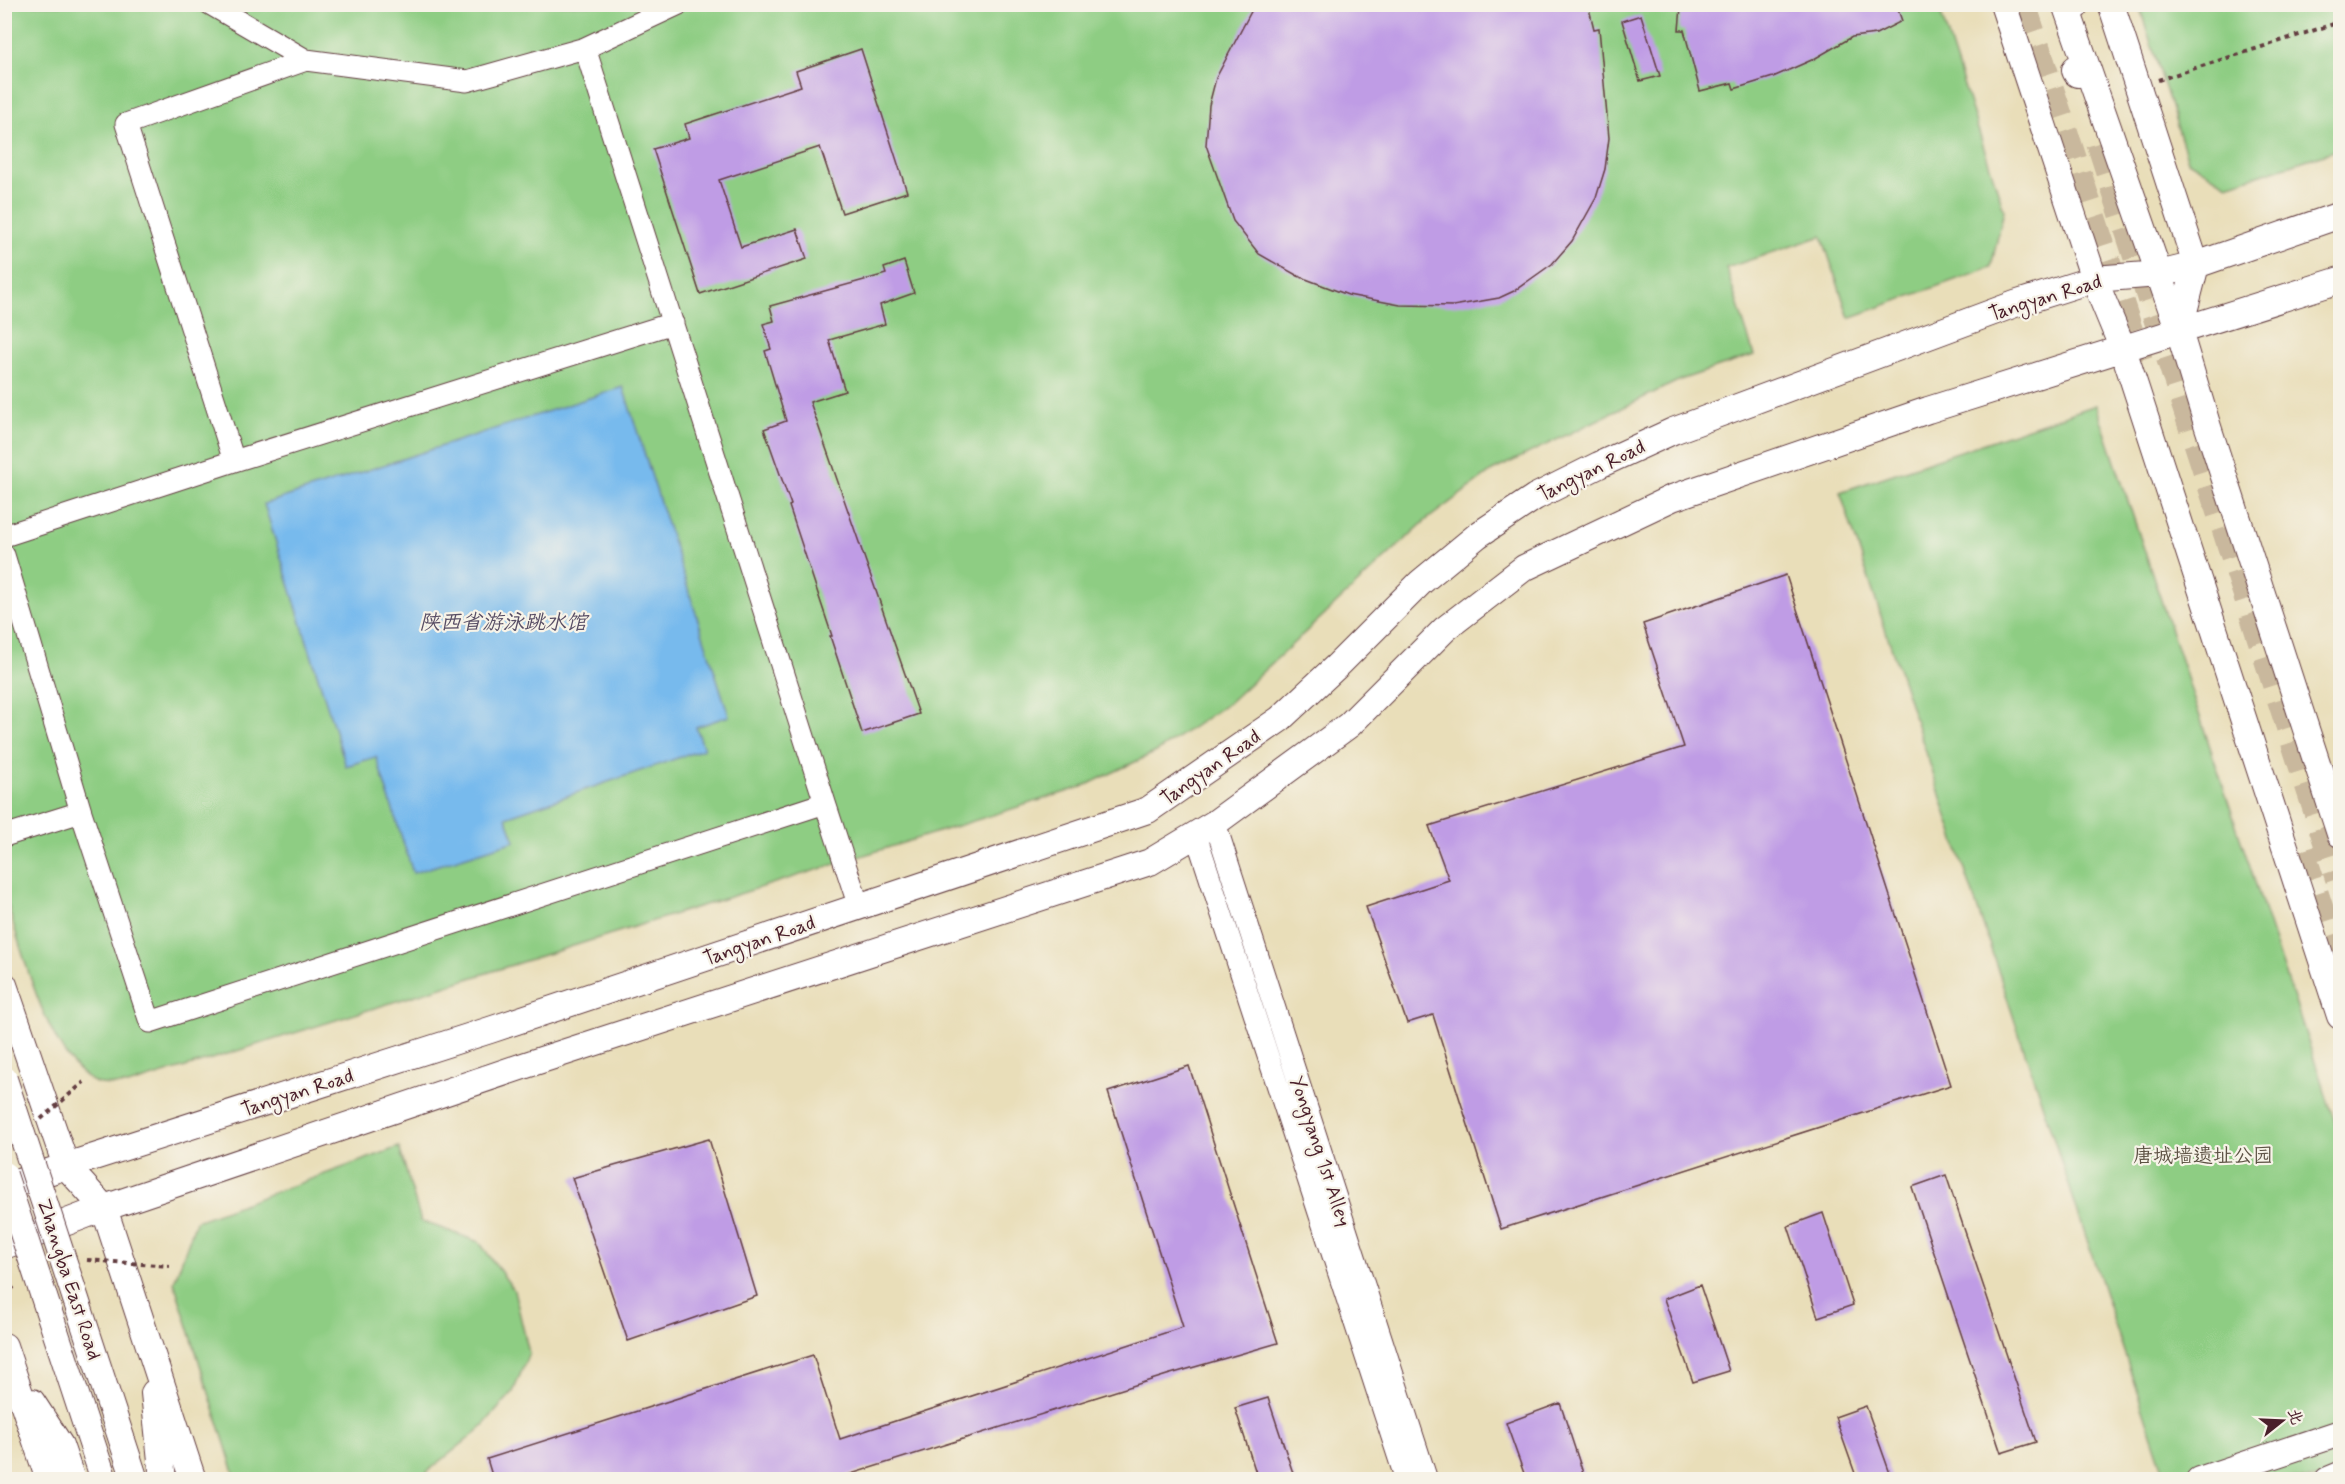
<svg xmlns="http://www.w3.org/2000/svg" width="2345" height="1484" font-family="Mynerve,'LXGW WenKai TC',sans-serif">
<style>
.green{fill:#8ecd83;stroke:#6c7657;stroke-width:1.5}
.water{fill:#77baed;stroke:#606c8c;stroke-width:1.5}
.building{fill:#bf9ce5}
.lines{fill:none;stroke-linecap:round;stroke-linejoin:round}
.highway-tunnel{stroke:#c9b89d;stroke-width:30;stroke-dasharray:30 15;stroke-linecap:butt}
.minor-casing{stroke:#623c40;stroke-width:23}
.major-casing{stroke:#623c40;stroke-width:28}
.highway-casing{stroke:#623c40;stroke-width:32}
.path{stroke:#623c40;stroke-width:4;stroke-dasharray:4.5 4.5;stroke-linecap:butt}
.minor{stroke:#fff;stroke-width:21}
.major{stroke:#fff;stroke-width:26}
.highway{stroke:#fff;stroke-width:30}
.major-bridge-casing{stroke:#623c40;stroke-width:28;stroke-linecap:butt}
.path-bridge{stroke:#623c40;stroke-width:4;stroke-dasharray:4.5 4.5;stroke-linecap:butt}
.major-bridge{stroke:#fff;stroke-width:26}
.labels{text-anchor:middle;stroke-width:4.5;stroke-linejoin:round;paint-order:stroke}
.street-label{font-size:20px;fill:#4a1f2b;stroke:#f7f3e8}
.park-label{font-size:20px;fill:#5e5345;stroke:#f7f3e8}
.water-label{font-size:21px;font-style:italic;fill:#584e65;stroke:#f7f3e8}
</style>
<rect width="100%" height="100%" fill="#f7f3e8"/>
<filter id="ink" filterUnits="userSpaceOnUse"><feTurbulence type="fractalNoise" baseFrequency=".0167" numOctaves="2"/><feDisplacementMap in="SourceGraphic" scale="12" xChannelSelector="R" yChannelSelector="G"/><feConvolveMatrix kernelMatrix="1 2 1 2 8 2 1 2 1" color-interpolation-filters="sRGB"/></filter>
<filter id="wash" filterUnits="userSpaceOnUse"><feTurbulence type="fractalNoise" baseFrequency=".008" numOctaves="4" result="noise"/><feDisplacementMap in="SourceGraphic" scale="24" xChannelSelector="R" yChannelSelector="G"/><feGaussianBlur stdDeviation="1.35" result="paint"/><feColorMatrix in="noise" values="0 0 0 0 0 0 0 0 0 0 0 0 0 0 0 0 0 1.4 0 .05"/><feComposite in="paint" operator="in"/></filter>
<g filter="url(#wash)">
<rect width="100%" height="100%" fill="#e9deb9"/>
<!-- green -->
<path class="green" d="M4 5H1938L2004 210 1991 267 1849 318 1822 236 1726 268 1754 355 1680 380 1492 471 1425 521 1230 702 1156 752 1082 787 128 1085C119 1084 105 1086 96 1083 48 1061 20 944 5 896Z
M2139 5H2340V149L2227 185 2188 161Z
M2096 405 2340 1137V1479H2166L1840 492Z
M399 1147 421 1221 479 1242 514 1290 529 1353 513 1392 478 1431 427 1472 429 1479H236L174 1282 196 1221Z"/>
<!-- water -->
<path class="water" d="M623 387 729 716 696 727 704 749 506 817 515 841 413 873 376 757 346 766 264 504Z"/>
<g id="blocks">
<!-- building -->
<path class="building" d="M1255 4H1588L1594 29 1599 28 1609 138 1605 169 1596 198 1572 241 1552 264 1514 291 1499 298 1453 306 1400 305 1348 295 1298 276 1259 254 1233 221 1206 145 1209 105 1216 78Z
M1742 4H1896L1902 21 1876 34 1852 37 1814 59 1773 77 1734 89 1732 83 1700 91 1684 30H1679L1681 7H1721Z
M1641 15 1660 76 1640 81 1622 21Z
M861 49 907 192 842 213 820 147 719 180 741 247 797 229 807 259 700 294 653 149 689 138 685 124 801 86 796 71Z
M904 261 914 293 880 305 885 324 829 340 845 391 810 402 919 714 862 733 830 636H832L789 506 791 505 764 429 786 421 765 351 771 349 763 324 774 321 770 306 886 274 884 268Z
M1786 575 1951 1085 1501 1229 1433 1015 1407 1023 1366 907 1449 880 1429 826 1684 747 1643 624Z
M1189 1066 1278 1343 1167 1375 835 1479H493L487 1459 813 1355 840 1439 1183 1327 1108 1092Z
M709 1139 757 1296 628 1341 572 1178Z
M1946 1175 2036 1442 2001 1453 1912 1187Z
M1823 1213 1853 1305 1818 1317 1788 1226Z
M1700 1285 1729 1371 1693 1382 1664 1299Z
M1268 1398 1295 1479H1258L1235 1408Z
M1560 1403 1585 1479H1526L1506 1423Z
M1866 1406 1892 1479H1857L1835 1417Z"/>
</g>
</g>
<g filter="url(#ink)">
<use href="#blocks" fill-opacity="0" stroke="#623c40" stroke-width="1.5"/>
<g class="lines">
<!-- highway-tunnel -->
<path class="highway-tunnel" d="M2021 4 2138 361
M2101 142 2340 878
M2300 851 2340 975"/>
<defs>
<path id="minor" d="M210 4 306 60 467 81 585 48 679 4
M234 461 673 323
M4 536 234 461 126 124 306 60
M4 555 81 812
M825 803 859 907
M1215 823 1427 1480
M1196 835 1406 1480
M4 836 81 812 150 1022 825 803 585 48"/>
<path id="major" d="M2003 4 2094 279 2123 349 2340 1016
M2065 4 2179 331 2207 424 2340 834
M2111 4 2196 265 2179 331
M4 985 66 1166 104 1208 193 1480
M4 1187 66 1166 490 1030 1148 810 1280 719 1339 664 1421 582 1478 535 1535 497 1599 465 1673 431 2015 304 2094 279 2159 274 2196 265 2340 215
M4 1246 104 1208 535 1062 1150 862 1215 823 1349 725 1445 629 1524 568 1672 498 1928 410 2340 280
M4 1346 49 1480
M154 1393 163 1480
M32 1402 60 1445 72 1480
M2199 1480 2340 1433
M2328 1480 2340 1475"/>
<path id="highway" d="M2074 4V5
M2077 70 2078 72"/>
</defs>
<!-- minor casing -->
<use href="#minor" class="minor-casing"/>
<!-- major casing -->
<use href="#major" class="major-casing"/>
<!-- highway casing -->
<use href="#highway" class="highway-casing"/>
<!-- path -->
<path class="path" d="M2158 80 2340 22"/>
<!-- minor -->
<use href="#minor" class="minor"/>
<!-- major -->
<use href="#major" class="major"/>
<!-- highway -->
<use href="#highway" class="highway"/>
<defs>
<path id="major-bridge" d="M4 1079 135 1480
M4 1175 104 1480"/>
</defs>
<!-- major-bridge casing -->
<use href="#major-bridge" class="major-bridge-casing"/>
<!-- path-bridge -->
<path class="path-bridge" d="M41 1119 84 1082
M87 1260 170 1266
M4 1296 17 1284"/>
<!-- major-bridge -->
<use href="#major-bridge" class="major-bridge"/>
</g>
</g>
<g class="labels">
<!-- street labels -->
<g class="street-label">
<text transform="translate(2045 297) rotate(-17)" y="7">Tangyan Road</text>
<text transform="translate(1591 470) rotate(-26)" y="7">Tangyan Road</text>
<text transform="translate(1210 767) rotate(-35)" y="7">Tangyan Road</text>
<text transform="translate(759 940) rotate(-19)" y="7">Tangyan Road</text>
<text transform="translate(297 1092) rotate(-18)" y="7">Tangyan Road</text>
<text transform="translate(1321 1151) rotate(72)" y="7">Yongyang 1st Alley</text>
<text transform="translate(70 1279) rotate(72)" y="7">Zhangba East Road</text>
</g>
<!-- park labels -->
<g class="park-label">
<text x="2203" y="1162">唐城墙遗址公园</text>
</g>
<!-- water labels -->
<g class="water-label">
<text x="503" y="629">陕西省游泳跳水馆</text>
</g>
</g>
<!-- margin -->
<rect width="2345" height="1484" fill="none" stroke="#f7f3e8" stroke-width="24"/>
<!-- north arrow -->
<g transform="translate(2282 1421) rotate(72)" stroke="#f7f3e8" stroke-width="4.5" paint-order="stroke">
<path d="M0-4.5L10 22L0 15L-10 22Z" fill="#4a1f2b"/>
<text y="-9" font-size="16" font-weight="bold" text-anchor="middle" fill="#4a1f2b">北</text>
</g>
</svg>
